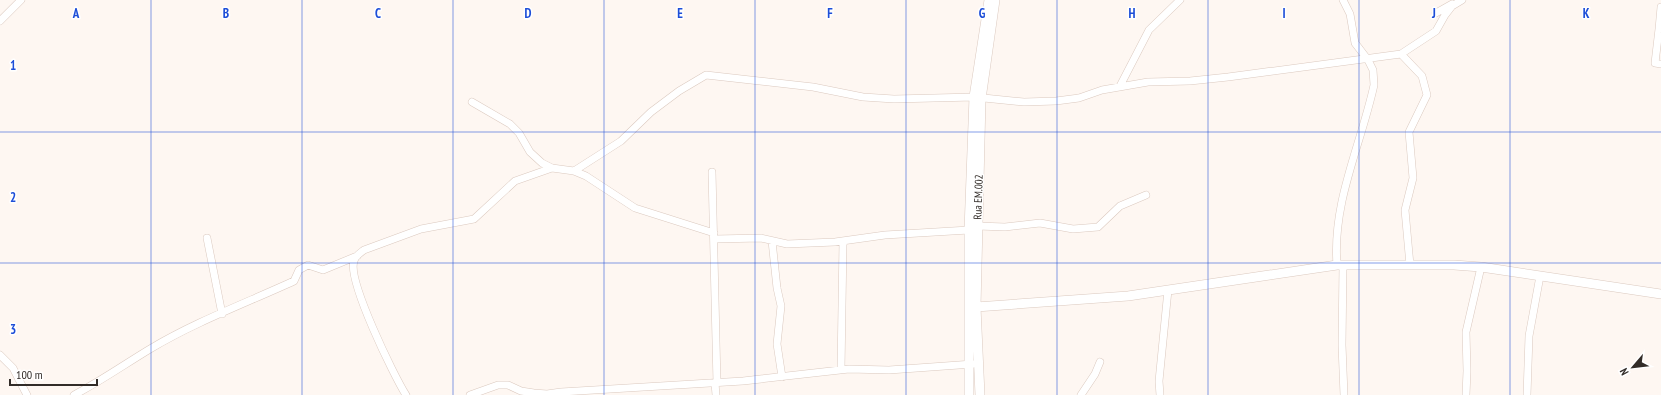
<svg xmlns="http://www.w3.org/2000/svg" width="1661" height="395" font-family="'PT Sans Narrow',sans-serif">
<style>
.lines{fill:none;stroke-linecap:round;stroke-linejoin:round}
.street-casing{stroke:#dbc9bf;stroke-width:8}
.secondary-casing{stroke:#dbc9bf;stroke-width:10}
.street{stroke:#fff;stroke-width:7}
.secondary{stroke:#fff;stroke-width:9}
.grid{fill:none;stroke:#1d4ed8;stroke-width:1;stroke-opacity:0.55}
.labels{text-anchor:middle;stroke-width:3;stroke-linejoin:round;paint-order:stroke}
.street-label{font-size:11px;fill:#322c28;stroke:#fff}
.grid-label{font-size:13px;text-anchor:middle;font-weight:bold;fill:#1d4ed8;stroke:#fff;stroke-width:3;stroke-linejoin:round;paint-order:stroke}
</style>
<rect width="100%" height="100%" fill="#fef7f2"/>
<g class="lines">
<defs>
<path id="street" d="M1436 13 1452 4
M0 21 21 0
M1661 26 1659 29 1655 63 1661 64
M1659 29 1661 7
M1401 54 1422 76 1427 95 1409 132 1413 178 1405 210 1410 265
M1120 86 1149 30 1180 0
M472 102 510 124 519 133 530 152 542 163 552 168 574 171 586 176 635 208 714 233
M574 171 621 141 651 112 679 91 706 75 813 87 863 97 894 99 974 97 1024 102 1056 101 1079 98 1102 90 1148 82 1190 81 1228 77 1401 54 1436 31 1445 15 1452 6 1462 0
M712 172 717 383
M978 226 1005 227 1040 223 1073 229 1098 227 1120 206 1146 195
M207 238 222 314
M715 239 761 238 787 244 835 242 885 235 969 230
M772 241 777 288 781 306 777 344 782 377
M1337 265C1332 202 1361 145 1374 85L1373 70 1368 60 1355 43 1350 14 1343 0
M1343 265 1342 345 1344 395
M0 355 13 368 27 395
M841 370 843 242
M715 383 716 395
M74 395C101 381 125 364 150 349 195 322 246 303 294 281L299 270 308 265 323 270 357 256
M406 395C394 376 347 280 354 261 355 256 360 253 364 250L421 229 474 219 515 181 552 168
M470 395 498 385H508L521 391 534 393 547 394 561 392 743 381 849 369 889 370 973 364
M1081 395 1095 374 1100 362
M1160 395 1159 381 1168 290
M1466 395 1467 371 1466 332 1481 267
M1527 395 1529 336 1540 276"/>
<path id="secondary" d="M976 307 1128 296 1337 265H1454L1481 267 1661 294
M969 395V230L974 97 989 0
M980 395 976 307 981 99 995 0"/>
</defs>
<!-- street casing -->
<use href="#street" class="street-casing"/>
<!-- secondary casing -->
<use href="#secondary" class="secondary-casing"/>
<!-- street -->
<use href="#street" class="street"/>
<!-- secondary -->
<use href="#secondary" class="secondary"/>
</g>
<!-- grid -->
<path class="grid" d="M151 0V395M302 0V395M453 0V395M604 0V395M755 0V395M906 0V395M1057 0V395M1208 0V395M1359 0V395M1510 0V395M0 132H1661M0 263H1661"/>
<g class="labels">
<!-- street labels -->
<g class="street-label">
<text transform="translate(978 197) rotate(-88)" y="4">Rua EM.002</text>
</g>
</g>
<g class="grid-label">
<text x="76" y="18">A</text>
<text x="226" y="18">B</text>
<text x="378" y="18">C</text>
<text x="528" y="18">D</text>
<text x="680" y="18">E</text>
<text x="830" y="18">F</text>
<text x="982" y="18">G</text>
<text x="1132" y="18">H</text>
<text x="1284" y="18">I</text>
<text x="1434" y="18">J</text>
<text x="1586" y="18">K</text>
<text x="13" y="70">1</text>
<text x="13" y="202">2</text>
<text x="13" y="334">3</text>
</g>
<!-- north arrow -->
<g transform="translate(1633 367) rotate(242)" stroke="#ffffff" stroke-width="3" paint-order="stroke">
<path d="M0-3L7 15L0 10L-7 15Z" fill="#322c28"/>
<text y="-6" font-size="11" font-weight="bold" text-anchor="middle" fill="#322c28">N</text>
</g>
<!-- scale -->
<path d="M10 379v6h87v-6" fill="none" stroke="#322c28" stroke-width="2"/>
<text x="16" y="379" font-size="12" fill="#322c28" stroke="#ffffff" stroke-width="3" paint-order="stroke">100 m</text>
</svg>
